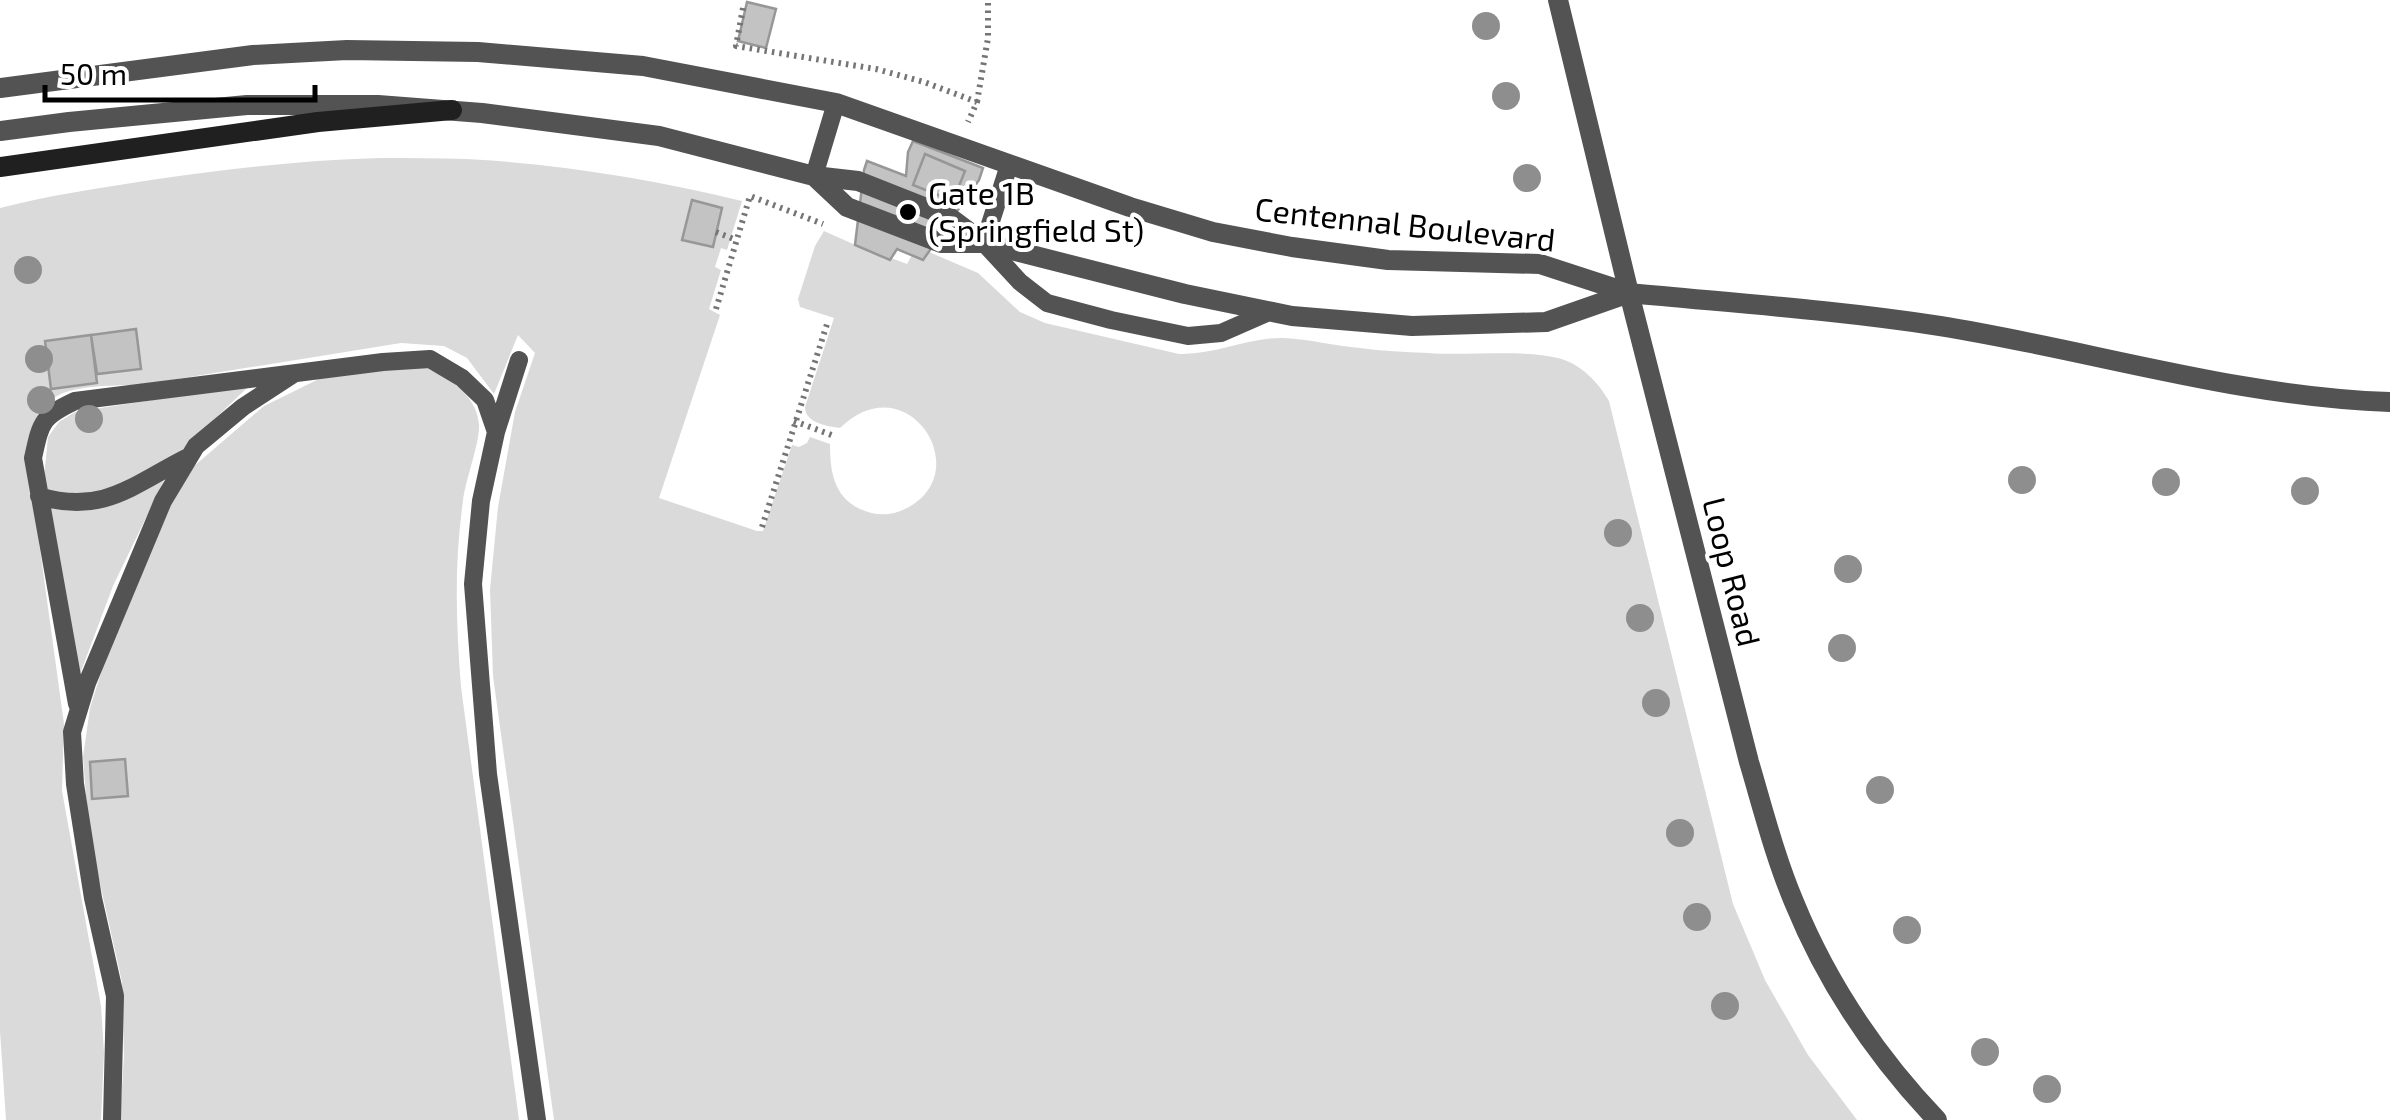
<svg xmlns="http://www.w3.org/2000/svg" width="2390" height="1120" font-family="'Exo 2',sans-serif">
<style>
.green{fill:#dadada}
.building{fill:#c3c3c3;stroke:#979797;stroke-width:2.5}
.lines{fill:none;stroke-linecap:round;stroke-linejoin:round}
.path{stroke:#757575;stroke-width:6;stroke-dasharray:2.5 5;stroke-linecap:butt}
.service{stroke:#535353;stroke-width:18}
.minor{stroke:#535353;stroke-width:20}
.tertiary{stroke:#535353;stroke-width:20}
.secondary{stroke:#202020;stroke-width:20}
.tree{fill:#8e8e8e}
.poi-dot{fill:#000;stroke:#fff;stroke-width:4}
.labels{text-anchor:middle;stroke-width:8;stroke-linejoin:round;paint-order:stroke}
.poi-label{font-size:32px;fill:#000;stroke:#fff;text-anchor:start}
.street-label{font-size:32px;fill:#000;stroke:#fff}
</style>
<rect width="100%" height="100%" fill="#fff"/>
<!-- green -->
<path class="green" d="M380 158C409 158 437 158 466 159 559 164 652 179 742 201L727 250 721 248 715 267 721 270 709 309 720 315 659 498 757 531H763L792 445 799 447 807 443 810 437 830 444C830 470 833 496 860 509 875 516 891 516 905 509 979 473 907 362 840 428 827 426 805 423 805 407L834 318 800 307 798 299 815 246 824 231 889 260 891 258 907 264 912 255 923 260 929 252 978 273 1020 312 1045 323 1179 354C1216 355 1249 337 1284 338 1309 339 1335 346 1360 348 1382 351 1405 352 1428 353 1467 356 1522 349 1558 358 1581 364 1598 382 1609 401L1733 904 1765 980 1808 1055 1857 1120H554L493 676 490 589 498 507 515 412 535 353 518 335 494 394 467 358 444 346 401 343 140 385C120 385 70 385 54 398 39 409 31 438 27 455L64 724 62 791 101 1006 104 1053 101 1120H6L0 1031V208C50 195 100 188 151 180 227 169 303 160 380 158Z
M432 367C453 383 477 396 479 425 480 443 465 481 463 501 454 564 456 624 461 687L519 1120H120L124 1056 122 982 89 834 83 757 90 708 108 651 163 516 193 467 264 406 323 377 361 369Z
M250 385 198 435 168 472 113 586 77 682 44 477 48 437 59 422 75 412Z"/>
<!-- building -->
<path class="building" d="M747 2 776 9 766 48 738 41Z
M913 141 983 168 979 180 923 260 897 249 890 260 855 245 864 170 867 161 906 176 908 152Z
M925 154 965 171 953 201 913 185Z
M692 200 722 208 713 247 682 240Z
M136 329 141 369 97 374 91 335Z
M91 335 97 383 51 389 45 341Z
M125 759 128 796 92 799 90 762Z"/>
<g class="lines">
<!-- path -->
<path class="path" d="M743 8 736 46 876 69 924 82 977 102 968 122
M977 102 988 38V0
M716 232 736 240
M716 309 750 196 823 224
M794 421 834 436
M762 527 828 321"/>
<!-- service -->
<path class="service" d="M1009 165 984 243 1020 282 1047 303 1111 320 1188 336 1221 333 1271 311
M814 176 836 103
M519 360 496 432 481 501 473 584 488 774 537 1120
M39 496C104 516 135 483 190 456
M77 704 33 458C41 422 41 417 75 401L383 362 430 359 462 378 485 400 496 432
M112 1120 115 996 93 898 75 784 72 732 87 683 163 501 196 446 243 407 292 375"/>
<!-- minor -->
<path class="minor" d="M1629 293C1732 303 1837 310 1940 326 2090 350 2237 397 2390 402"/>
<!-- tertiary -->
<path class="tertiary" d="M1558 0 1629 293 1749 762C1763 809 1775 857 1794 902 1827 983 1877 1057 1937 1120
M0 88 253 55 347 50 478 52 643 66 836 103 1130 207 1213 232 1292 247 1388 260 1540 264 1629 293
M0 131 69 122 247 105H378L482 113 659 136 814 176 858 181 949 217 984 243
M814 176 847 207 941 243H984L1185 294 1292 316 1412 326 1546 322 1629 293"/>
<!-- secondary -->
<path class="secondary" d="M0 167 318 122 452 110"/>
</g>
<!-- trees -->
<g class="tree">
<circle cx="1486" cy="26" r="14"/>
<circle cx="1506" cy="96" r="14"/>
<circle cx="1527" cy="178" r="14"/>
<circle cx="28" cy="270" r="14"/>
<circle cx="39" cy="359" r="14"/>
<circle cx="41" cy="400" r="14"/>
<circle cx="89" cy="419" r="14"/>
<circle cx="2022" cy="480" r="14"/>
<circle cx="2166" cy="482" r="14"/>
<circle cx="2305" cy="491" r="14"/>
<circle cx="1618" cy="533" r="14"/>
<circle cx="1848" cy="569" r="14"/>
<circle cx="1640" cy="618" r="14"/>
<circle cx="1842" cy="648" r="14"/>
<circle cx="1656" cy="703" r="14"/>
<circle cx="1880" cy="790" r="14"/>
<circle cx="1680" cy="833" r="14"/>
<circle cx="1697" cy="917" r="14"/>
<circle cx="1907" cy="930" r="14"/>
<circle cx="1725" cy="1006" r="14"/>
<circle cx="1985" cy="1052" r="14"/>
<circle cx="2047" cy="1089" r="14"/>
</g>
<!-- markers -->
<circle class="poi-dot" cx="908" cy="212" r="10"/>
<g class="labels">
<!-- poi labels -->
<g class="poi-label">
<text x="928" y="205">Gate 1B<tspan x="928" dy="37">(Springfield St)</tspan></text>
</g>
<!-- street labels -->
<g class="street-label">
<text transform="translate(1405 225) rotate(6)" y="11">Centennal Boulevard</text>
<text transform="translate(1731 572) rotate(76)" y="11">Loop Road</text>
</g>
</g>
<!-- scale -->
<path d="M45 85v15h270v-15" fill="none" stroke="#000000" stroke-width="5"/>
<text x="60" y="85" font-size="30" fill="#000000" stroke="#ffffff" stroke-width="8" paint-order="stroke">50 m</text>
</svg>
